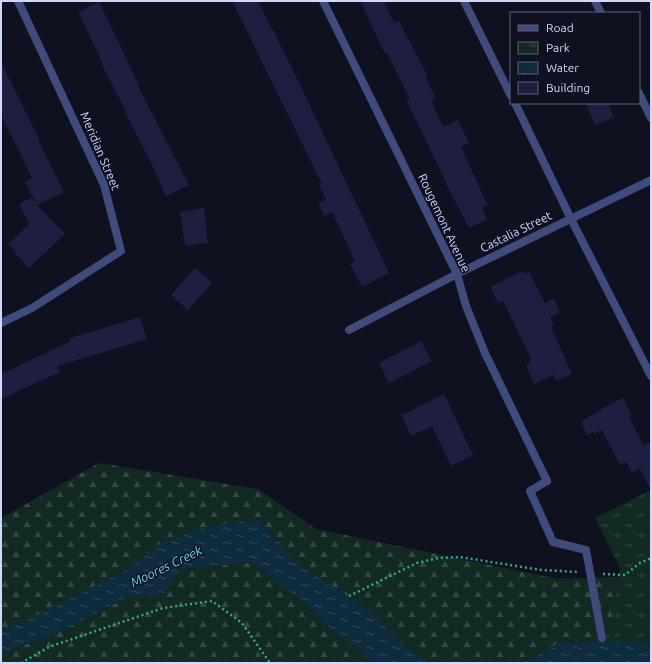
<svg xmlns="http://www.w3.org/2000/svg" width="652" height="664" font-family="Ubuntu,sans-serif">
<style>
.forest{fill:url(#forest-firs)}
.park{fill:url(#park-tufts)}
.water{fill:url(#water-ripples)}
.building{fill:#1d1e40}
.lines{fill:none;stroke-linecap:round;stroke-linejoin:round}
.path{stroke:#38a986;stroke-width:2.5;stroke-dasharray:2 3;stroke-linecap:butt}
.service{stroke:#3e4b7b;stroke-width:8}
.minor{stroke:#3e4b7b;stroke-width:8}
.labels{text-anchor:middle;stroke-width:3;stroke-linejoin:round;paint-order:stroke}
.street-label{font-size:12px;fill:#d2d8fb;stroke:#0f1020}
.water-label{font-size:13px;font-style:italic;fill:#69d6f3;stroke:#0f1020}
</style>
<defs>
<pattern id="forest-firs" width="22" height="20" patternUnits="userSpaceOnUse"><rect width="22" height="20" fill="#132a23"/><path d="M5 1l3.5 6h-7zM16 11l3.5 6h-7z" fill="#344844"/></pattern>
<pattern id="park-tufts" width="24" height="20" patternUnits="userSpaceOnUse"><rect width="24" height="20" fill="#132a23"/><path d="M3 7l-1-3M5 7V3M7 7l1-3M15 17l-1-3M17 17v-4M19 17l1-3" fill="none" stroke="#344844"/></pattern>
<pattern id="water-ripples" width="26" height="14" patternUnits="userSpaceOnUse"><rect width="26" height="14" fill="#0f2c3f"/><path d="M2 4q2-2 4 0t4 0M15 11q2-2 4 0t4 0" fill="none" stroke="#314a5c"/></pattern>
</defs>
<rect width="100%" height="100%" fill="#0f1020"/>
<!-- forest -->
<path class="forest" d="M99 463 258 489 316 529 558 579 635 576 638 641 558 643 538 655 522 663H431L402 644 365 607 299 565 259 520 242 521 205 527 162 542 126 570 42 613 1 630V518Z
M250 562 301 600 334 632 376 663H1V654L61 631 127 597H147L164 593 181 569Z"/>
<!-- park -->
<path class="park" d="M651 490V659L605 656 620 568 595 518Z"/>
<!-- water -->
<path class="water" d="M259 520 299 565 365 607 402 644 431 663H376L334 632 301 600 250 562 181 569 164 593 147 597 127 598 61 631 1 654V630L42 613 126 570 162 542 205 527 242 521Z
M638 641 651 646V663H522L538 655 558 643Z"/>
<!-- building -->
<path class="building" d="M232 1H258L271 28H272L303 91 389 273 362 287 350 264 355 261 332 212 324 216 318 204 326 199 319 185 322 184Z
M360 1H384L394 23 399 21 428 77 426 78 436 98 431 100 443 127 458 120 469 143 461 147 479 186V187L488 205 482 208 487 219 469 228 446 184H447L411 110 406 100 410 99 387 53 385 54Z
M99 2 139 85 138 86 189 185 166 196 151 163 126 114 127 113 102 65 103 64 78 12Z
M1 62 39 139 38 140 64 192 37 205 65 234 29 268 13 251 14 250 8 244 29 224 19 204 31 198 36 203 25 182 32 178 1 115Z
M585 103H608L614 117 595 125Z
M204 208 208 243 185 246 180 212Z
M195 268 212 283 188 310 171 295Z
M522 271 524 274 529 272 545 303 554 298 560 312 550 317 554 325 551 327 572 374 556 381 553 375 534 384 526 365 530 363 529 360 531 359 503 301 498 303 490 287Z
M140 317 147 339 57 366 60 372 1 399V374L71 341 70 338Z
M421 341 432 361 389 383 379 363Z
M444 394 473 455 451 466 432 426 411 436 401 415Z
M623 398 632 416 629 417 643 445 651 442V491L640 469 632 473 626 462 620 465 602 430 594 434 593 432 587 435 581 422 586 419V418L602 410 601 409Z"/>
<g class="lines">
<!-- path -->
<path class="path" d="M603 574 625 575 640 563 651 558
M349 596 417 563 438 558 460 557 541 570 578 572
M21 663 49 647 163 608 212 601 242 623 270 663"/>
<!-- service -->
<path class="service" d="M464 1 511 96
M515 103 571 219 651 376
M547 481 530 491 553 542 586 550 602 638"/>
<!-- minor -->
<path class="minor" d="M323 1 457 274 466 306 485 353 547 481
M595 1 601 13
M639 93 651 118
M1 323 32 308 121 251 104 185 18 1
M349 330 457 274 651 180"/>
</g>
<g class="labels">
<!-- street labels -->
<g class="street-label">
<text transform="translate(100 151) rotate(67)" y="4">Meridian Street</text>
<text transform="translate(444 223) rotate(65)" y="4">Rougemont Avenue</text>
<text transform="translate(516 232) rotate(-26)" y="4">Castalia Street</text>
</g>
<!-- water labels -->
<g class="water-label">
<text transform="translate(166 566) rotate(-26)" y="5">Moores Creek</text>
</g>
</g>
<!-- border -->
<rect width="652" height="664" fill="none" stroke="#d2d8fb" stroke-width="4"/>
<!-- legend -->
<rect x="510" y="12" width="130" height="92" fill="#0f1020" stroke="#5d6078"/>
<rect x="518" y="25" width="20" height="6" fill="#3e4b7b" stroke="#5d6078"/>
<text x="546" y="32" font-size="12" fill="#d2d8fb">Road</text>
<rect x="518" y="42" width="20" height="12" fill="url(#park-tufts)" stroke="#5d6078"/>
<text x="546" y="52" font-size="12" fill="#d2d8fb">Park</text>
<rect x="518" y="62" width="20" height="12" fill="url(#water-ripples)" stroke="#5d6078"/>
<text x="546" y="72" font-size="12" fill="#d2d8fb">Water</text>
<rect x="518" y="82" width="20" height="12" fill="#1d1e40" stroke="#5d6078"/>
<text x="546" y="92" font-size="12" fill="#d2d8fb">Building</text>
</svg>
